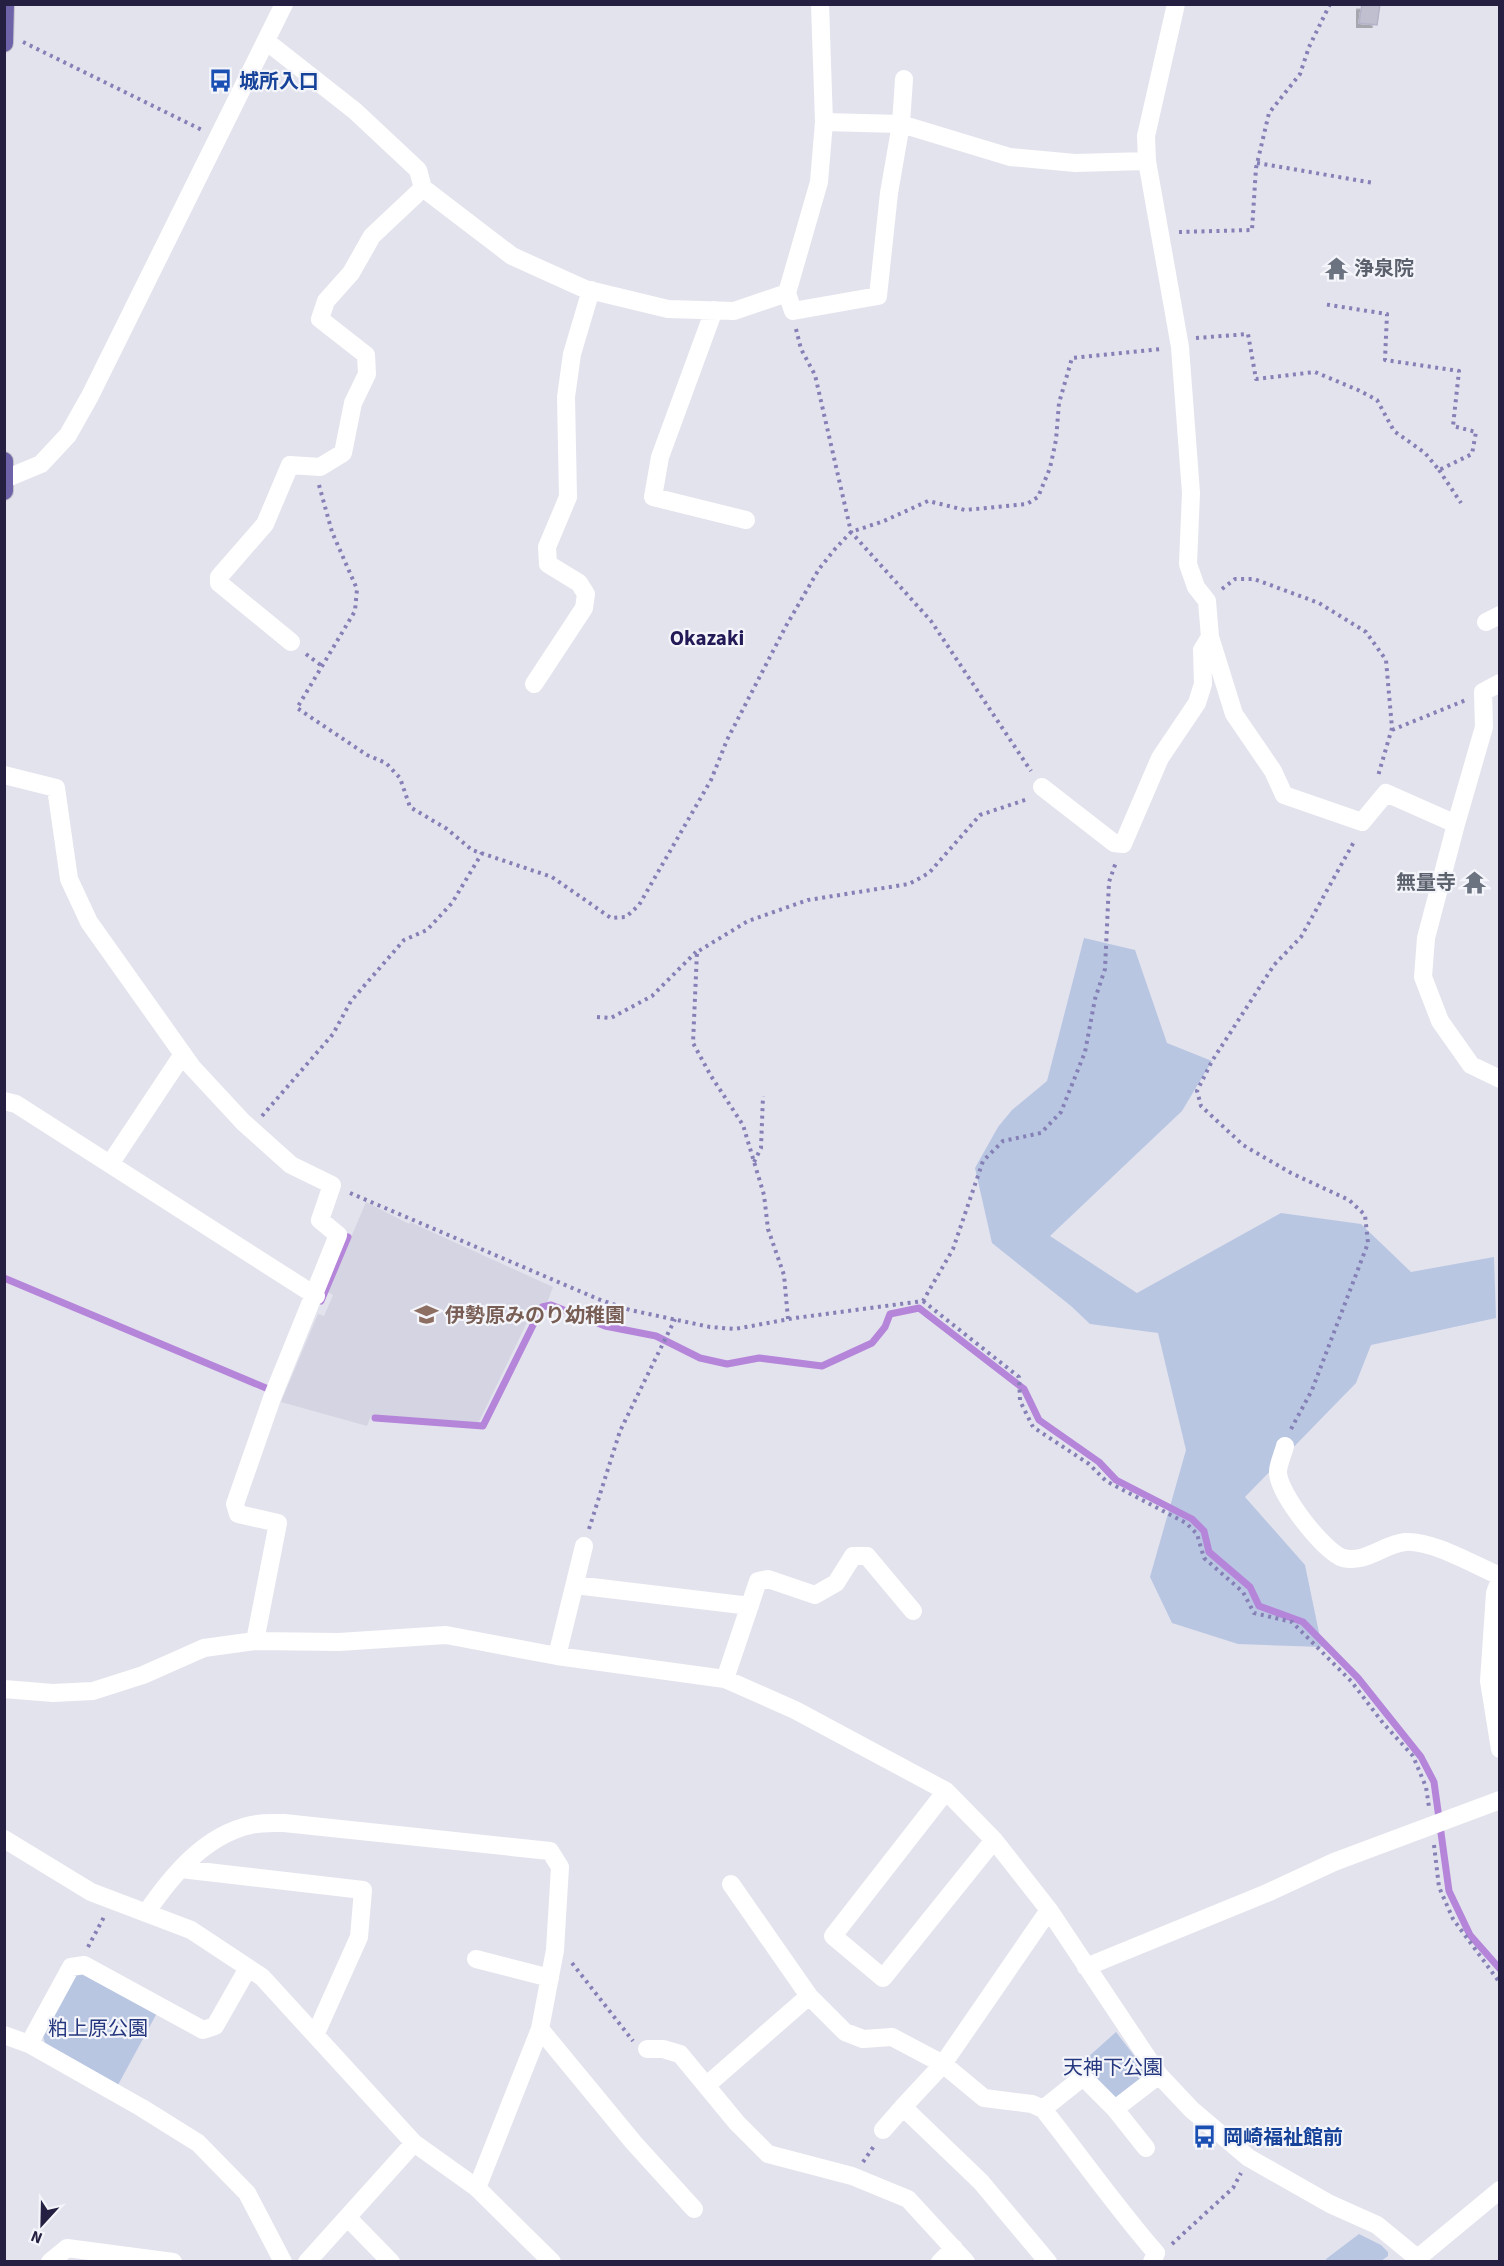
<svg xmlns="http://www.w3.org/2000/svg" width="1504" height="2266" font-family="'Source Sans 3','Noto Sans JP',sans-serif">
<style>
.built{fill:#d4d4e2}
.green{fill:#b9c6e2}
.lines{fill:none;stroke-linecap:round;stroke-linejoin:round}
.stream{stroke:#b585d9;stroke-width:7}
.building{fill:#bfbfd0;stroke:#b4b4c9;stroke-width:1.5;filter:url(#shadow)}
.major-casing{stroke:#c2c1ca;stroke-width:20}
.path{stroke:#8580b6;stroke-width:4;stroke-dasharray:3 4.5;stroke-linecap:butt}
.minor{stroke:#fff;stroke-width:18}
.major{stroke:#6e62a9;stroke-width:18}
.labels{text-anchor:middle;stroke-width:4.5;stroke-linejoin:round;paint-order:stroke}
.transit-label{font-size:20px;font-weight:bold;fill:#164399;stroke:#f4f5fa;text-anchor:start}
.worship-label{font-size:20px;font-weight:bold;fill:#5b616d;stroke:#f4f5fa;text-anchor:start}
.education-label{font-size:20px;font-weight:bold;fill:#785e54;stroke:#f4f5fa;text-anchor:start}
.park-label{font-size:20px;fill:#25377e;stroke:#f4f5fa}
.neighbourhood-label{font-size:21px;font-weight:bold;fill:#241957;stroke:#f4f5fa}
</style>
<defs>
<filter id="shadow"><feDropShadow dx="-5.5" dy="5.5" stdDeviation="0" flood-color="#0004"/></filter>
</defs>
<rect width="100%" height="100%" fill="#e3e3ee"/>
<!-- built -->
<path class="built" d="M366 1202 409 1224 410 1222 553 1287 547 1303 534 1308 477 1426 371 1416 367 1426 281 1402 318 1314 324 1316 333 1295 328 1292Z"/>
<!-- green -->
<path class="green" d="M1084 938 1135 950 1167 1043 1212 1061 1182 1111 1050 1236 1137 1293 1281 1213 1361 1224 1411 1272 1494 1257 1496 1318 1371 1345 1356 1383 1245 1497 1305 1565 1322 1647 1238 1644 1172 1623 1150 1577 1186 1450 1158 1333 1090 1324 1071 1306 992 1243 975 1168 998 1127 1012 1110 1047 1081Z
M85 1974 157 2013 118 2085 46 2047 43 2036 73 1976Z
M1116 2032 1149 2075 1118 2100 1109 2099 1078 2066Z
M1359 2234 1381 2245 1388 2252V2256L1381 2261H1327L1326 2259Z"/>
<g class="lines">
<!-- stream -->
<path class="stream" d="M4 1278 273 1391
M321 1301 348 1237
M375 1418 483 1426 542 1307 551 1305 605 1326 656 1336 700 1358 727 1364 759 1358 822 1366 872 1343 885 1327 890 1314 919 1308 1024 1389 1039 1420 1099 1462 1116 1480 1192 1519 1204 1531 1209 1552 1250 1587 1259 1606 1303 1622 1358 1678 1421 1757 1434 1782 1449 1891 1470 1935 1500 1969"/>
</g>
<!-- building -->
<path class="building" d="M1362 4H1380L1377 25 1359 23Z"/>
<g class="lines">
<defs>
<path id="major" d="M4 43 5 4
M4 461V491"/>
</defs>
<!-- major casing -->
<use href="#major" class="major-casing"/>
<!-- path -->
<path class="path" d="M23 42 202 130
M1257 163 1374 183
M1179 232 1252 230 1256 168 1269 113 1300 74 1309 47 1330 4
M796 329 801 349 815 375 851 532 931 621 1031 771
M1196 338 1248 334 1256 379 1315 372 1358 390 1377 400 1394 431 1425 453 1439 470 1472 454 1476 432 1453 426 1459 371 1385 360 1387 314 1323 304
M1439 470 1461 503
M319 485 332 532 357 589 355 611 297 708 367 755 386 763 400 778 410 807 447 829 472 850 552 877 611 918 626 917 639 905 711 780 727 740 786 626 819 569 835 549 851 532 884 521 928 501 965 510 1027 504 1038 497 1050 468 1056 440 1059 403 1072 358 1161 349
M1222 589 1235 579H1254L1319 603 1366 632 1386 660 1392 728 1378 776
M306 654 322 666
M1392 730 1466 700
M597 1017 611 1018 652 996 696 952
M262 1116 333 1034 351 1001 404 940 427 930 452 903 482 853
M754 1162 761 1148 763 1096
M350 1193 598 1299 630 1310 710 1327 735 1329 795 1318 923 1301 953 1249 983 1161 1003 1141 1041 1133 1061 1112 1085 1052 1095 999 1105 969 1109 882 1116 862
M923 1301 1019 1377 1020 1401 1033 1427 1089 1464 1106 1481 1186 1523 1197 1534 1204 1558 1243 1592 1254 1613 1292 1622 1351 1681 1383 1723 1413 1756 1426 1787 1429 1807
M788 1319 784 1275 768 1229 764 1195 743 1125 711 1076 693 1043 697 952 748 921 808 900 909 884 929 873 980 815 1028 799
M1291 1429 1312 1390 1368 1243 1365 1215 1349 1200 1291 1173 1243 1145 1201 1106 1197 1091 1212 1061 1274 965 1301 937 1355 840
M589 1529 620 1431 675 1319
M1434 1845 1439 1887 1453 1919 1500 1983
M88 1947 104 1917
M572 1963 633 2041
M863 2162 874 2146
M1172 2244 1233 2188 1241 2173"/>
<!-- minor -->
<path class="minor" d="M1176 4 1146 136 1147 161 1180 347 1191 493 1188 564 1196 587 1207 601 1210 637 1234 714 1273 771 1284 795 1362 822 1386 793 1456 824 1426 938 1423 977 1440 1021 1471 1065 1500 1079
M266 41 355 111 418 170 423 188 512 256 585 289 668 309 734 311 787 293 819 182 824 122 820 4
M824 122 901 124 1010 157 1075 163 1147 161
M787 293 793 311 878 296 889 193 901 124 904 79
M714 310 660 457 653 497 746 520
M5 479 41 464 68 435 90 396 284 4
M1486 622 1500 615
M291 642 219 583V577L265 524 290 465 320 467 343 453 353 403 367 374 366 355 320 319 326 301 351 273 372 236 423 188
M534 684 584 608 586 594 579 583 548 564 547 547 568 497 566 397 572 354 591 290
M4 775 56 788 69 879 89 922 192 1067 243 1122 291 1165 332 1185 320 1220 338 1235 272 1398 235 1504 238 1514 278 1523 255 1641
M1042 787 1114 843 1123 844 1160 758 1197 703 1203 684 1202 650 1210 637
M1456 824 1484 727 1483 692 1500 683
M4 1101 16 1104 316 1296
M110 1164 183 1054
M1285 1446C1283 1454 1278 1464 1278 1472 1278 1493 1324 1552 1343 1558 1365 1564 1384 1544 1405 1542 1432 1540 1474 1565 1500 1576
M1500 1580 1495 1593 1489 1681 1500 1749
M575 1585 750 1606
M557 1656 584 1546
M725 1679 758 1581 768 1579 815 1595 836 1583 853 1556H867L913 1611
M4 1689 53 1693 93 1691 143 1675 204 1648 255 1641 339 1642 446 1635 557 1656 725 1679 795 1710 946 1791 994 1840 1049 1910 1159 2075 1191 2109 1249 2158 1330 2204 1377 2225 1422 2262
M946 1791 833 1936 883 1978 994 1840
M4 1839 91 1892 191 1930 262 1977 414 2143 477 2188 552 2262
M181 1869 363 1890 359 1937 316 2033
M731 1884 809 1996 845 2032 863 2039 892 2037 943 2064 984 2098 1032 2104 1043 2109 1083 2077 1115 2109 1159 2075
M146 1913C172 1875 205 1835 251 1825 262 1822 274 1823 284 1823L550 1851 560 1867 555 1950 540 2029 477 2188
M476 1959 550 1978
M1086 1967 1267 1893 1334 1862 1500 1800
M540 2029 634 2143 694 2209
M4 2035 29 2044 142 2108 198 2143 247 2193 283 2262
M29 2044 71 1967 84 1965 203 2030 215 2026 248 1968
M647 2049H663L680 2054 737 2123 768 2154 852 2176 908 2199 966 2262
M707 2085 809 1996
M903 2107 943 2064 1049 1910
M1043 2109C1081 2157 1116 2207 1156 2253L1152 2262
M1115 2109 1146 2148
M883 2130 903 2107 981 2182 1048 2262
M348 2218 391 2262
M50 2262 67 2248 173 2262
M307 2262 414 2143
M940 2262 954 2248
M1413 2262 1500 2190"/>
<!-- major -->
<use href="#major" class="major"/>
</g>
<!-- icons -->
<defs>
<symbol id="bus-bare" viewBox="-9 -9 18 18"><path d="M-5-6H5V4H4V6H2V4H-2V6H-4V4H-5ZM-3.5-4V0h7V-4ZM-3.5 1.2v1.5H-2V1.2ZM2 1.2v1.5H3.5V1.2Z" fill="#1a4fb4" stroke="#f4f5fa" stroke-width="2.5" paint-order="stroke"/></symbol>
<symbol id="temple-bare" viewBox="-9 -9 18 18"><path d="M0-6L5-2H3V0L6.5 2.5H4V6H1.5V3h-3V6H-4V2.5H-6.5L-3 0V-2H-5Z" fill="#6b7280" stroke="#f4f5fa" stroke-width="2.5" paint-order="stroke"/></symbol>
<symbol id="school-bare" viewBox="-9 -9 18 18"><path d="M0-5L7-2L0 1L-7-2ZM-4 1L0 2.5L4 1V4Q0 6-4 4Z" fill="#8d6e63" stroke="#f4f5fa" stroke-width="2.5" paint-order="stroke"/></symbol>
</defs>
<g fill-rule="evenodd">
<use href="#bus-bare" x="204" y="64" width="33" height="33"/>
<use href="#temple-bare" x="1320" y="252" width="33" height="33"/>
<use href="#temple-bare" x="1458" y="866" width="33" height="33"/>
<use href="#school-bare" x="410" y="1298" width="33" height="33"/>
<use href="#bus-bare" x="1188" y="2120" width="33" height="33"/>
</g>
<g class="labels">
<!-- transit labels -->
<g class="transit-label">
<text x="239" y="88">城所入口</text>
<text x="1223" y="2144">岡崎福祉館前</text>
</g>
<!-- worship labels -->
<g class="worship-label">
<text x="1354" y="275">浄泉院</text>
<text x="1456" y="889" text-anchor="end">無量寺</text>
</g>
<!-- education labels -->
<g class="education-label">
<text x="445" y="1322">伊勢原みのり幼稚園</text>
</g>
<!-- park labels -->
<g class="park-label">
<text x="98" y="2035">粕上原公園</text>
<text x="1113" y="2074">天神下公園</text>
</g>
<!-- neighbourhood labels -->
<g class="neighbourhood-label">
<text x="707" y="645">Okazaki</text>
</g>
</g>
<!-- border -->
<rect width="1504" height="2266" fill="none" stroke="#252042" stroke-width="12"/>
<!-- north arrow -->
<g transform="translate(42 2224) rotate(202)" stroke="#f4f5fa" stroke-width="4.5" paint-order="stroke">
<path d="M0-4.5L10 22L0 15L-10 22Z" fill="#252042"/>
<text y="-9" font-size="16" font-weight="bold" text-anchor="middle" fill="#252042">N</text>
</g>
</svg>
